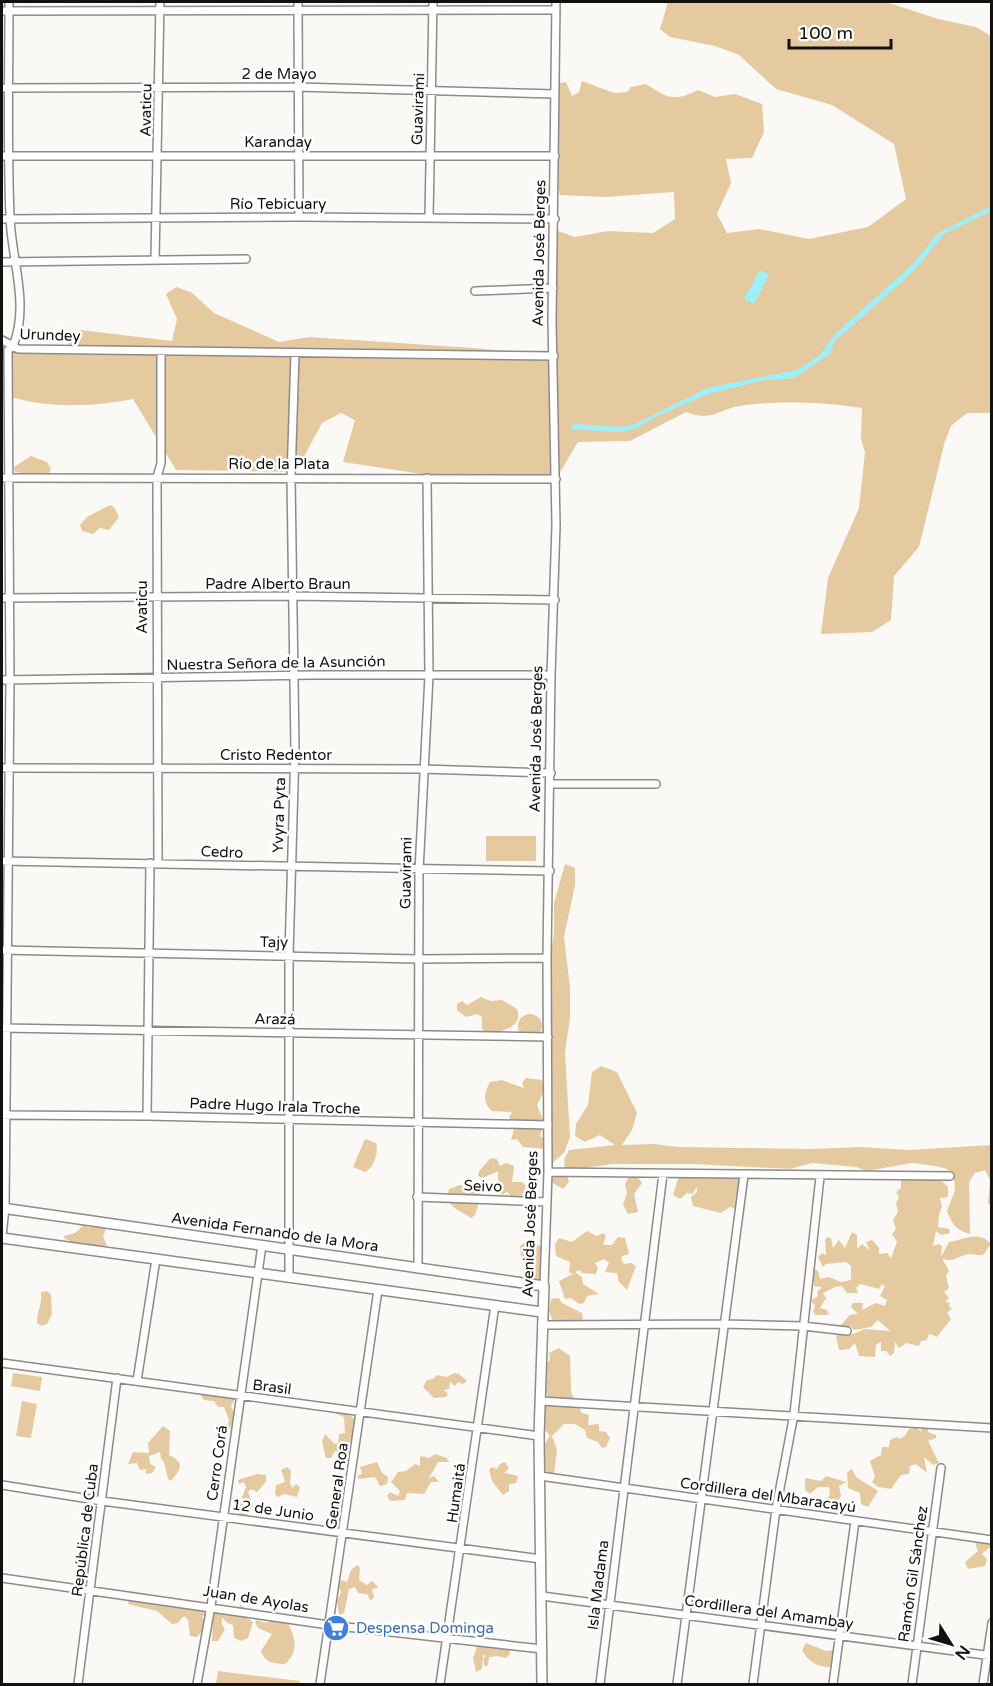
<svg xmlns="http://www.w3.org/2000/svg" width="993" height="1686" font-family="'Varela Round',sans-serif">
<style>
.green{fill:#e5caa0}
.water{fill:#9bf0fc}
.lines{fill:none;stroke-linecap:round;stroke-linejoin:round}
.street-casing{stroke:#8d8b89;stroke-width:10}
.secondary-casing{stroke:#8d8b89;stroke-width:12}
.street{stroke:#fff;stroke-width:7}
.secondary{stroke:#fff;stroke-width:9}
.labels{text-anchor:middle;stroke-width:5;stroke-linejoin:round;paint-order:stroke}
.street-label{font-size:15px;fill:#121110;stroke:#fff}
.shop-label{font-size:15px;fill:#366cbe;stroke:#fff;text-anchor:start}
</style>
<rect width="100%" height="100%" fill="#fbf9f6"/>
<!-- green -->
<path class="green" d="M668 2H886L938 19 976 27 991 36V413H967L951 426 945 441 919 547 894 576 891 620 872 632 821 634 828 578 859 508 865 452 861 439 862 408C826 402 776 400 740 406 716 410 713 422 686 412L630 441 578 442 556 479H455L343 462 355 420 341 413 322 423 296 472 176 470 133 399C93 407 41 409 2 394V345L44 351 70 348 65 338 81 330 172 341 177 319 166 294 176 287 191 292 214 313 279 342 309 337 474 348 554 356 558 231 575 237 608 231 653 233 675 219 674 192 605 197 560 195 558 188V121L555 84 566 82 572 96 579 92 582 81 614 93 627 92 631 87 646 84C667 98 674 102 698 90L715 97 735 94 762 104 764 132 752 158 726 159 731 183 717 214 727 233 759 229 809 239 868 227 906 199 894 144 832 105 776 89 739 55 715 46 670 37 660 29Z
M31 456 47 462 51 469 47 476 15 472 14 467Z
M110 505 114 507 119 517 109 530 100 528 93 534 82 531 80 525 87 517Z
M486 836H536V861H486Z
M565 864 575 868V885L564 937 570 988V1018L565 1053 570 1137 564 1153 552 1163 546 1149 523 1147 517 1139 511 1140 514 1129 525 1124V1119L522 1123H512L509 1117 512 1112 492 1111C482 1102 484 1093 490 1082L502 1080 524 1088 522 1083 526 1078 542 1080 544 1091 537 1105 544 1122 540 1136 545 1139 551 1029 549 966 554 933V903Z
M481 997 491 1001 502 1000 517 1009C524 1029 499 1031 486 1035L482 1028V1017L477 1014 466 1017 457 1010V1004L462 1001 467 1005Z
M518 1026a12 12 0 1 1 24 0a12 12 0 1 1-24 0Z
M601 1066 617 1072 637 1113 632 1130 622 1145 654 1144 678 1147 812 1149 861 1147 910 1150 991 1145V1206L988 1203 990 1180 985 1170 975 1173 969 1182 970 1234C956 1230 952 1224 947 1211L955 1190 954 1178 947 1169 935 1166 912 1163 867 1171 856 1167 812 1163 790 1169 693 1164H612L566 1171 569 1182 563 1189 551 1182 556 1171 565 1170 564 1160 569 1150 615 1145 600 1135 585 1142 575 1136 576 1124 588 1105 592 1072Z
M365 1139 376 1143C379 1152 374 1168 365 1172L353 1167Z
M491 1158 497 1159 500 1166 506 1163 514 1166 512 1182H522L526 1186 522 1196 513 1198 507 1192 502 1195 498 1188V1171L483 1178 478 1176 479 1171Z
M729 1173 747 1179 737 1209 730 1207 721 1213 693 1206 691 1197 697 1192V1187L692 1194 687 1193 680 1199 673 1195 679 1176 701 1175 705 1179 710 1175Z
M630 1175H636L642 1183 634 1194 638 1212 628 1214 623 1205 627 1193 625 1184Z
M901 1177 941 1180 948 1187V1197L940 1198 942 1207 939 1214 938 1227 949 1229 950 1233 941 1235 936 1231 933 1246 939 1244 942 1246 941 1257 949 1242C963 1240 978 1230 990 1243L991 1238V1249L990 1245 984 1254C978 1257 976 1254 970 1254 958 1255 954 1264 942 1258L949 1271 946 1276 949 1288 944 1292 949 1298 945 1301 950 1303 949 1307 952 1308 947 1313 951 1319 937 1337 929 1334 927 1340 921 1341 919 1346 906 1343 899 1348 895 1342 894 1353 890 1356 886 1351H881V1342L876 1345 875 1357 859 1356 855 1343 849 1349 839 1350 836 1336 840 1333 853 1334 865 1329 890 1331 878 1320 871 1327 854 1330 850 1326 845 1328 840 1326 850 1315 858 1314 851 1307 853 1303H863L862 1310 876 1303 885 1306 887 1300 880 1296 885 1286 882 1284 879 1289 860 1284 856 1288 858 1293H847L842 1286 835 1287 823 1293 826 1298 820 1308 827 1310 829 1315H815L813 1311 815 1306 811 1300 818 1296 817 1292 822 1287 814 1286 812 1267 818 1271 820 1279 829 1277 841 1282 851 1280V1266L846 1262 826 1264 823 1267 818 1257 822 1253 826 1255 825 1240 827 1237 831 1238 833 1248 839 1240 845 1248 852 1232 857 1235V1249L862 1244 870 1251 866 1242 872 1240 879 1248V1254L887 1253 891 1258 897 1242 892 1234 896 1229 893 1220 898 1212 896 1203 899 1197 896 1192 901 1188Z
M460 1185 478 1191 481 1196 475 1215 471 1218C460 1210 444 1207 449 1189Z
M94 1224 106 1229 103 1237 107 1245 102 1251 76 1248 70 1241 65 1239 64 1236 75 1233 84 1225 90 1228Z
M587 1231 597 1236 603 1233 606 1236 603 1245H612L618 1237 625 1238 629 1254 622 1256 621 1260 624 1264 631 1263 636 1266 627 1290 619 1282 617 1273 605 1272 609 1263 604 1259 595 1263 598 1268 596 1274 582 1273 580 1270 575 1272 582 1277 583 1284 599 1294 587 1296 584 1303 579 1304 571 1298 565 1299 559 1281 573 1274 569 1272 570 1262 556 1256 555 1245 559 1238 572 1242Z
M526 1241 547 1248 550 1253 543 1282H530C529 1268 519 1258 520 1246Z
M47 1291 51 1295 52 1314 47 1324 42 1326 37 1323C37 1309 42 1308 41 1292Z
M559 1298 562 1303 582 1313 583 1319 578 1322 554 1324 549 1311 551 1299Z
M559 1348 570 1356 571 1392 582 1413 589 1415 588 1425 599 1424V1431L606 1432 610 1438 606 1447 602 1448 598 1442 587 1438 585 1430 575 1424H564L552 1436 557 1450 554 1474 566 1477V1484L550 1482C544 1469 539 1447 550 1436L544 1429V1413L548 1397 543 1383 547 1369 545 1365 550 1360 549 1353Z
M13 1373 42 1377 40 1391 11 1386Z
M454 1373 459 1374 467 1381 463 1384 458 1382 455 1386 450 1382 449 1389 443 1390 448 1393 446 1397 434 1398 423 1387 427 1380 433 1379 437 1375 447 1377Z
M202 1391 235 1399 231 1406 236 1416C230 1424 231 1433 223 1441L215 1437 218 1432 225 1433 229 1420 224 1407H218L214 1401 204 1400 201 1396Z
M22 1401 37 1404 31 1438 16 1436Z
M341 1409 355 1419 354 1432 349 1443 350 1465 348 1467 338 1451H335L331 1458H326L322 1442 325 1434 335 1444 338 1443 339 1434 345 1433 344 1417 334 1413V1410Z
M922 1424 928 1427V1432L936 1435V1438L928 1441 939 1463 933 1465 924 1457 927 1473 916 1464 910 1466 909 1474 901 1475 891 1489 878 1487 872 1482 875 1477 870 1461 881 1455 882 1447H889L890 1440 897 1437 899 1439 905 1436 909 1429 917 1427 921 1432Z
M163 1426 170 1431 169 1455C172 1457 175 1458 177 1460 185 1467 174 1477 171 1481L168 1479 164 1462 161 1459 160 1452 149 1456 150 1464 156 1467 152 1473 146 1474V1469L140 1470 137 1463 128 1464 133 1452 149 1453 148 1443Z
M435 1454 447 1458 449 1462H438L429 1478 434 1476 439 1482H431L424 1494 407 1493 405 1500 390 1501 387 1496 390 1492 398 1496 400 1491 391 1482 398 1472 406 1471 415 1464 420 1466V1456L429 1458Z
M377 1462 382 1473 388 1477 387 1484 380 1486 375 1477 358 1479V1475L362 1474 360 1467Z
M505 1462 509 1468 504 1473 518 1476 516 1483 509 1484V1491L503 1495 492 1481 489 1470 492 1467 497 1469 500 1464Z
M287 1467 291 1471 290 1484 293 1488 296 1484 300 1487 297 1497 284 1494 278 1497 275 1494 276 1485 285 1482 281 1470Z
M852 1469 856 1477 878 1491 868 1507 861 1504 860 1493 848 1488 847 1472Z
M257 1474 266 1475V1482L257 1492 251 1489 248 1492 253 1506 248 1512 247 1517 240 1516 235 1507 240 1503 246 1487 244 1482 239 1484 238 1480Z
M826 1476 846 1482 839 1486 841 1496 831 1510 822 1503 830 1495 829 1487H818L810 1494 805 1490V1478L821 1481Z
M974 1540 981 1543 991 1540V1546L982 1554 987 1559 985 1566 968 1569 965 1562 978 1551Z
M357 1565 360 1568 359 1580 367 1585 372 1581 378 1587 372 1590 374 1597 371 1601 367 1594 358 1593 355 1587 349 1589 344 1613 339 1615 337 1601 341 1592 338 1584 342 1580 347 1582 351 1570Z
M130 1591 206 1604 207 1612 202 1617C207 1624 202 1632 197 1637L190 1636 188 1620 184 1616 178 1623 172 1624 157 1611 128 1604Z
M223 1604 230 1613 241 1605 244 1608 243 1615 253 1622 248 1638 241 1641 234 1638 233 1625 227 1623 222 1617V1624L225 1630 218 1641H212L213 1617 216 1609Z
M272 1614 285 1616C293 1635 302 1648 285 1664 274 1664 264 1662 261 1651L272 1634 258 1628 255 1622 257 1620 265 1623 271 1621Z
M806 1643 826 1651 834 1650 832 1667C819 1668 808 1662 802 1650Z
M478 1644 509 1648 510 1654 506 1658 497 1656 489 1657 488 1665 485 1667 483 1659 486 1656 483 1655 482 1669 476 1672 473 1658Z
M218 1671 300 1681 299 1684H216Z"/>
<!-- water -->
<path class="water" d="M991 206V211L944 234 914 271 834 342 831 353 794 378 765 380 708 394 655 417 637 428 621 432 571 429 573 424 622 427 635 424 707 388 797 370 820 355 834 335 912 265 938 233Z
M760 270 769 275 754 304 744 299Z"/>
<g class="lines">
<defs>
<path id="street" d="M298 2 299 217
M2 11 556 10
M2 88 297 87 555 94
M2 156H555
M429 217 433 2
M2 219 299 217 555 219
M155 260 160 2
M2 262 246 259
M475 291 553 288
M2 340 13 346C30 304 11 259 10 216 7 144 9 73 9 2
M2 478 556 479
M2 598 292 596 555 600
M2 680 311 675H551
M2 768 422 769 551 773
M550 784H656
M2 861 550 871
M158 863 157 477 161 463V351
M2 950 418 959 547 958
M2 1028 548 1037
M2 1115 147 1116 548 1125
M147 1116 150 863
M548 1172 950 1176
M417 1197 547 1202
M2 1236 5 1208 10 680 8 350 13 346 18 349 554 356
M418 1269 419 871 429 676 427 478
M289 1278V955L295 749 291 478 295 354
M544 1286 548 1172 547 958 551 675 556 525 552 321 556 2
M542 1325 724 1324 803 1326 847 1331
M2 1363 539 1436
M137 1381 156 1259
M540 1401 992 1428
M540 1476 992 1540
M2 1485 102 1501 541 1559
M2 1578 329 1625 542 1649
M542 1596 992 1656
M78 1684 117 1378
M197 1684 211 1606 262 1245
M320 1684 378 1290
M440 1684 495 1305
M600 1684 663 1174
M677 1684 744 1175
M753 1684 776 1509 794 1414 820 1177
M833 1684 855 1521
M912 1684 941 1468
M983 1684 992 1623"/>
<path id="secondary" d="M2 1208 544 1286 539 1436 542 1684
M2 1238 542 1312"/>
</defs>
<!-- street casing -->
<use href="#street" class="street-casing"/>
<!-- secondary casing -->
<use href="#secondary" class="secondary-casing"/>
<!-- street -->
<use href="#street" class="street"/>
<!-- secondary -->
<use href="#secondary" class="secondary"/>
</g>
<!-- icons -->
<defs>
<symbol id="supermarket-disc" viewBox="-11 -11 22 22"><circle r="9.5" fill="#3f7fe0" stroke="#fff"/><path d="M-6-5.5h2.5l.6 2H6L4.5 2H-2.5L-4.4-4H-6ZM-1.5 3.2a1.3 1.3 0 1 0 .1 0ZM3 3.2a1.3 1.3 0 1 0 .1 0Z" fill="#fff"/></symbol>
</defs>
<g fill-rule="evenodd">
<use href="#supermarket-disc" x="321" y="1613" width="30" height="30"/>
</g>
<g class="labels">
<!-- street labels -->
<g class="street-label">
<text x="279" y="79">2 de Mayo</text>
<text transform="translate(418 109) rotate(-88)" y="5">Guavirami</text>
<text transform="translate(146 110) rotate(-89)" y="5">Avaticu</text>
<text x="278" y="147">Karanday</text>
<text x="278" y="209">Río Tebicuary</text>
<text transform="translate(539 253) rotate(-89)" y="5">Avenida José Berges</text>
<text transform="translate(50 335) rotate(2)" y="5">Urundey</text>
<text x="279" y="469">Río de la Plata</text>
<text x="278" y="589">Padre Alberto Braun</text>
<text transform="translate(142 607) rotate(-90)" y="5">Avaticu</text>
<text transform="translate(276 663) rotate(-1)" y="5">Nuestra Señora de la Asunción</text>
<text transform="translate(536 739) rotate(-89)" y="5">Avenida José Berges</text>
<text x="276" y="760">Cristo Redentor</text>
<text transform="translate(279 815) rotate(-88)" y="5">Yvyra Pyta</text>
<text transform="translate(222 852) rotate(2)" y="5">Cedro</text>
<text transform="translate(406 873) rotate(-89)" y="5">Guavirami</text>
<text transform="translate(274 942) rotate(1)" y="5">Tajy</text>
<text transform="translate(275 1019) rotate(1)" y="5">Arazá</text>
<text transform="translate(275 1106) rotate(2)" y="5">Padre Hugo Irala Troche</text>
<text transform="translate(483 1186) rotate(2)" y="5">Seivo</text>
<text transform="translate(530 1224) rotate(-88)" y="5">Avenida José Berges</text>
<text transform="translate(275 1232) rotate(8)" y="5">Avenida Fernando de la Mora</text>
<text transform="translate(272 1387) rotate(7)" y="5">Brasil</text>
<text transform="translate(217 1463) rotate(-82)" y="5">Cerro Corá</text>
<text transform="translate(337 1486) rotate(-82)" y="5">General Roa</text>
<text transform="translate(456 1493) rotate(-82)" y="5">Humaitá</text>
<text transform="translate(768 1495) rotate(8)" y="5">Cordillera del Mbaracayú</text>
<text transform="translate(273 1510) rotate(8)" y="5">12 de Junio</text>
<text transform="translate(85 1530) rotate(-83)" y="5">República de Cuba</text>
<text transform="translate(913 1574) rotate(-82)" y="5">Ramón Gil Sánchez</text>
<text transform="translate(598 1585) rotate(-83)" y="5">Isla Madama</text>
<text transform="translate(256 1599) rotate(9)" y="5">Juan de Ayolas</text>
<text transform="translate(769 1612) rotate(8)" y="5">Cordillera del Amambay</text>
</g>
<!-- shop labels -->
<g class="shop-label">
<text x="356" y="1633">Despensa Dominga</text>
</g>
</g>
<!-- border -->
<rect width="993" height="1686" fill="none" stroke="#121110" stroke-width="6"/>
<!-- north arrow -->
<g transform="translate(951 1644) rotate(127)" stroke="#ffffff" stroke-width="4.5" paint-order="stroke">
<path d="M0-4.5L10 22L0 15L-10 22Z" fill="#121110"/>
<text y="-9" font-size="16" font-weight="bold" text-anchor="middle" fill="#121110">N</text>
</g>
<!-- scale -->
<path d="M789 39v9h102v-9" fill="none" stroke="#121110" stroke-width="3"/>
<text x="798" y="39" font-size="18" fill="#121110" stroke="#ffffff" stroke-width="4.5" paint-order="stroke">100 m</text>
</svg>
